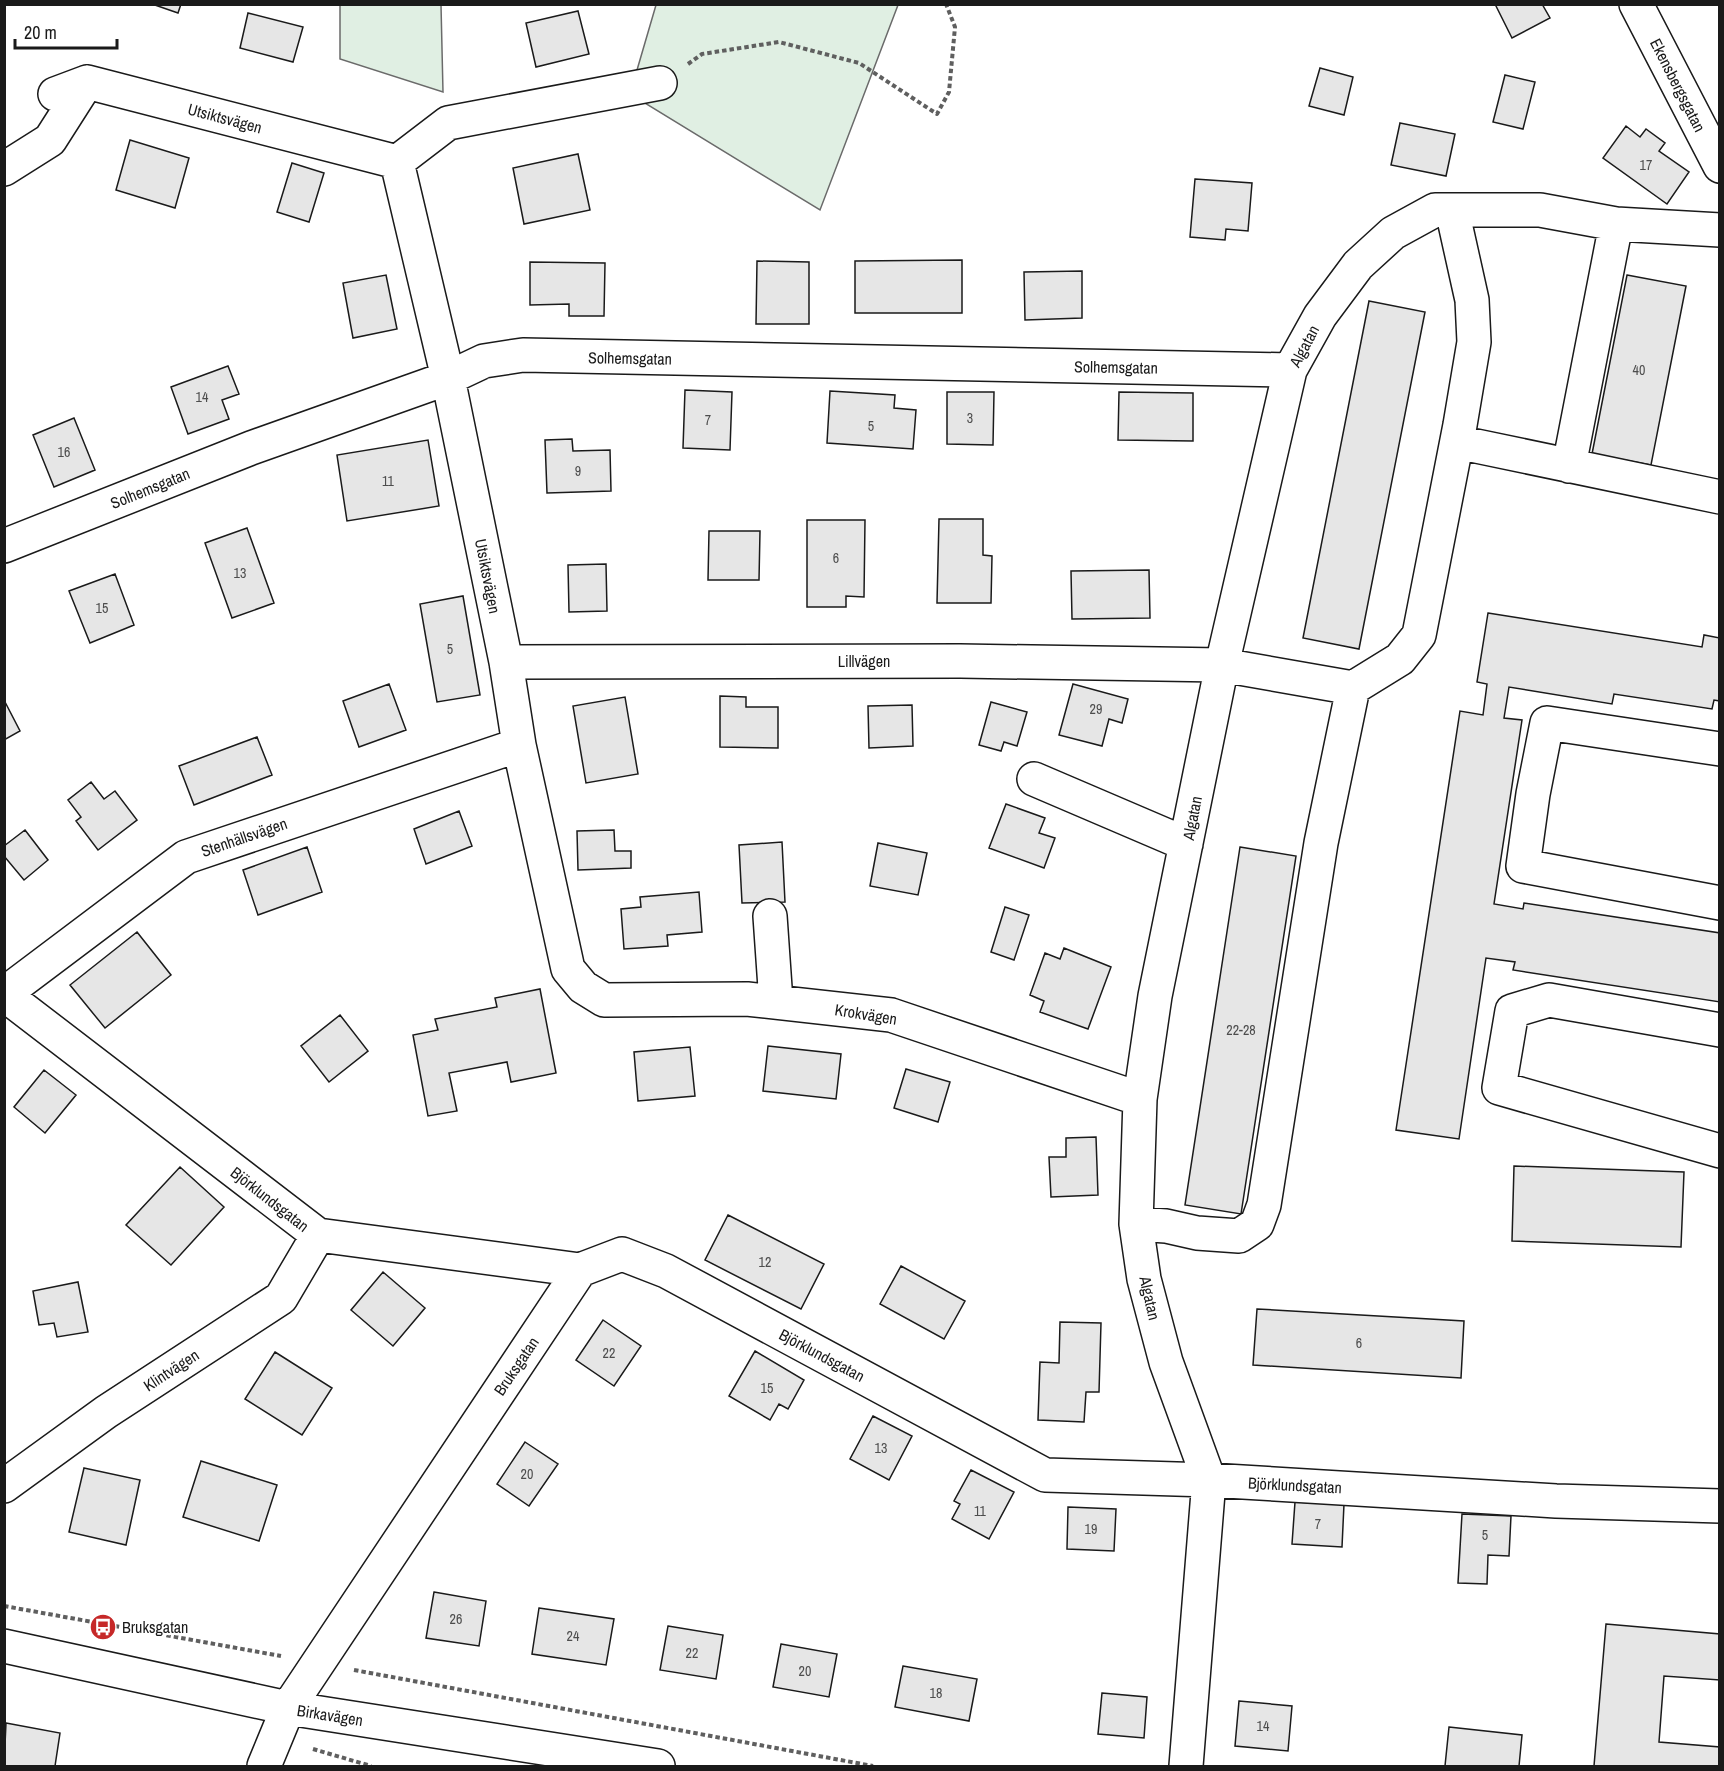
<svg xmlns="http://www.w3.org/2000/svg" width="1724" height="1771" font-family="'Archivo Narrow',sans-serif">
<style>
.green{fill:#e0efe3;stroke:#6a6a6a;stroke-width:1.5}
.building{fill:#e6e6e6;stroke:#1a1a1a;stroke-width:1.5}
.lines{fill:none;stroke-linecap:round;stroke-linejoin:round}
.minor-casing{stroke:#1a1a1a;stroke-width:36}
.path{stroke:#5f5f5f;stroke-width:4;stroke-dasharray:4.5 3;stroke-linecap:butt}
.minor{stroke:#fff;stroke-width:33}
.labels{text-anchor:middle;stroke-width:4.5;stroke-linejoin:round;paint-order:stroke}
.number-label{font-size:14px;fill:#4d4d4d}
.street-label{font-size:16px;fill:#1a1a1a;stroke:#fff}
.poi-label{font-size:16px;fill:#1a1a1a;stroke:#fff;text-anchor:start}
</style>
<rect width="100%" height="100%" fill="#fff"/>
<!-- green -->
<path class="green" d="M340 5H441L443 92 340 59Z
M656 5H898L820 210 630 94Z"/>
<!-- building -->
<path class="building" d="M152 4H181L178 13Z
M1495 4H1542L1550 18 1512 38Z
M578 11 589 54 536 67 526 23Z
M248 13 303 27 293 62 240 48Z
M1320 68 1353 77 1344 115 1309 106Z
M1505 75 1535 82 1523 129 1493 122Z
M1400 123 1455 134 1446 176 1391 165Z
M1626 126 1640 137 1646 129 1665 143 1659 151 1689 172 1667 204 1603 158Z
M130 140 189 158 175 208 116 190Z
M578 154 590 210 524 224 513 168Z
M292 163 324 173 309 222 277 212Z
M1195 179 1252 183 1248 231 1226 229 1225 240 1190 237Z
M962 260V313H855V261Z
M757 261 809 262V324H756Z
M530 262 605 263 604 316H569V304L530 305Z
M1082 271V318L1025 320 1024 272Z
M386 275 397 329 353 338 343 283Z
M1627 275 1686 286 1651 465 1592 454Z
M1369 301 1425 312 1359 649 1303 638Z
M228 366 239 394 222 400 229 419 188 434 171 387Z
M685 390 732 392 730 450 683 448Z
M830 391 895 395 894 408 916 410 913 449 827 443Z
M947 392H994L993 445 947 444Z
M1119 392 1193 393V441L1118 440Z
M74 418 95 470 54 487 33 435Z
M572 439 573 451 610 450 611 491 547 493 545 440Z
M428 440 439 506 347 521 337 455Z
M939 519H983V555L992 556 991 603H937Z
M807 520H865L864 597 846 596V607H807Z
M247 528 274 603 232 618 205 543Z
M709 531H760L759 580H708Z
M606 564 607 611 569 612 568 565Z
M1149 570 1150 618 1072 619 1071 571Z
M115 574 134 625 90 643 69 591Z
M463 596 480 695 437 702 420 604Z
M1488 613 1702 647 1704 635 1720 638V701L1714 700 1712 709 1614 694 1612 704 1509 687 1504 718 1522 720 1494 904 1523 909 1524 903 1720 933V1002L1513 970 1515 962 1486 958 1459 1139 1396 1130 1460 711 1483 715 1487 684 1477 682Z
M389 684 406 730 359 747 343 701Z
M1073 684 1128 699 1122 723 1109 719 1102 746 1059 735Z
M720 696 746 697V707H778V748L720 747Z
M625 697 638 774 586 783 573 706Z
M4 700 20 731 4 740Z
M991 702 1027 712 1017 746 1004 742 1001 751 979 745Z
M912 705 913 746 869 748 868 706Z
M257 737 272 775 194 805 179 766Z
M91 782 104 799 115 791 137 820 98 850 76 821 81 817 68 800Z
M1006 804 1045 818 1039 833 1055 838 1044 868 989 848Z
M459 811 472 846 426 864 414 829Z
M25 830 48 860 24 880 4 856V846Z
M614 830 615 851H631V868L578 870 577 831Z
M782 842 785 902 742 903 739 845Z
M878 843 927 853 918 895 870 886Z
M307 847 322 892 258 915 243 870Z
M1240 847 1296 856 1241 1214 1185 1205Z
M699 892 702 932 667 935 668 946 624 949 621 909 641 907 640 897Z
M1005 907 1029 915 1014 960 991 952Z
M137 932 171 975 105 1028 70 985Z
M1064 948 1111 967 1088 1029 1040 1012 1044 1001 1030 995 1045 953 1060 959Z
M540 989 556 1073 511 1082 507 1062 449 1073 457 1111 428 1116 413 1035 438 1030 435 1019 497 1007 495 998Z
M340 1015 368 1051 329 1082 301 1046Z
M768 1046 841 1054 836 1099 763 1091Z
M690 1047 695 1096 638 1101 634 1052Z
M906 1069 950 1082 938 1122 894 1108Z
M44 1070 76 1095 45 1133 14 1107Z
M1096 1137 1098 1195 1051 1197 1049 1157H1066V1138Z
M1514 1166 1684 1172 1681 1247 1512 1241Z
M180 1167 224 1207 171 1265 126 1225Z
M728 1215 824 1264 801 1309 705 1260Z
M901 1266 965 1301 944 1339 880 1304Z
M383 1272 425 1308 393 1346 351 1310Z
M78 1282 88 1332 57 1337 54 1323 39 1325 33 1291Z
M1257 1309 1464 1321 1461 1378 1253 1365Z
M603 1320 641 1346 614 1386 576 1360Z
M1060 1322 1101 1323 1099 1392H1086L1084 1422 1038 1420 1040 1362 1059 1363Z
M755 1351 804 1380 788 1409 779 1404 770 1420 729 1396Z
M275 1352 332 1388 302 1435 245 1399Z
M873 1416 912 1436 889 1480 850 1459Z
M525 1442 558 1464 529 1506 497 1484Z
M201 1461 277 1485 259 1541 183 1517Z
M84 1468 140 1480 126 1545 69 1532Z
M971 1470 1014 1492 989 1539 952 1519 960 1504 954 1501Z
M1295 1502 1344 1504 1342 1547 1292 1544Z
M1068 1507 1116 1509 1114 1551 1067 1549Z
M1462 1514 1511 1516 1509 1556 1488 1555 1487 1584 1458 1583Z
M434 1592 486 1601 479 1646 426 1638Z
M539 1608 614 1619 606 1665 532 1654Z
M1606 1624 1720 1634V1680L1664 1676 1659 1742 1720 1747V1766H1594Z
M668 1626 723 1635 716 1679 660 1670Z
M781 1644 837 1654 829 1697 773 1687Z
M903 1666 977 1679 969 1721 895 1707Z
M1102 1693 1147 1697 1144 1738 1098 1734Z
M1239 1701 1292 1706 1288 1751 1235 1746Z
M6 1723 60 1733 55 1766H4Z
M1449 1727 1522 1735 1519 1766H1445Z"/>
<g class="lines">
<defs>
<path id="minor" d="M1636 4 1720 166
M55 94 87 82 397 162 448 378 506 662 519 745 568 969 583 987 604 1000 747 999 891 1015 1140 1099
M397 162 448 123 660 83
M4 169 50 140 87 82
M1457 442 1720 497
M1569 466 1616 224
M4 546 251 448 448 378 484 361 523 355 1290 370
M506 662 960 661 1222 665 1353 688 1321 843 1264 1205 1257 1224 1239 1236 1197 1233 1166 1226 1136 1224
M1353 688 1400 659 1419 635 1460 425 1474 342 1472 300 1452 210
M1720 749 1547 723 1533 794 1523 866 1720 903
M1034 779 1186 844
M770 916 776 1002
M4 994 186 857 519 745
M5 995 318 1235 580 1270 622 1254 666 1271 1045 1475 1209 1480 1556 1501 1720 1506
M1720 1030 1549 1000 1512 1011 1499 1088 1720 1151
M4 1486 106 1412 281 1298 318 1235
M4 1646 288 1708 658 1766
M264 1766 288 1708 580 1270
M1186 1766 1209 1480 1166 1362 1144 1279 1136 1224 1140 1099 1155 996 1222 665 1290 370 1320 316 1358 265 1393 233 1435 210H1540L1616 224 1720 230"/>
</defs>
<!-- minor casing -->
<use href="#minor" class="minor-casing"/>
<!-- path -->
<path class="path" d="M688 64 702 54 779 42 859 63 937 114 949 92 955 27 946 4
M4 1606 281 1656
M354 1670 873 1766
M313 1749 371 1766"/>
<!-- minor -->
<use href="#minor" class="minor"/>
</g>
<!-- icons -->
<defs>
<symbol id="bus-disc" viewBox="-11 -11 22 22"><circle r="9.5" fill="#c62828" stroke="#fff"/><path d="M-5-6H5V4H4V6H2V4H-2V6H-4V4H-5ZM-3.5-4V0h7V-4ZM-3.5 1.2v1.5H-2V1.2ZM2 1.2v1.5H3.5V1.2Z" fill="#fff"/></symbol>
</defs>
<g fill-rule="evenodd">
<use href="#bus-disc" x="88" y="1612" width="30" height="30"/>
</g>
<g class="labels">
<!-- number labels -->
<g class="number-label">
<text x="1646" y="170">17</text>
<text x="1639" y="375">40</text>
<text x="202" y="402">14</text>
<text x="970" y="423">3</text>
<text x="708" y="425">7</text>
<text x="871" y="431">5</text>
<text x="64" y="457">16</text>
<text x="578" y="476">9</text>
<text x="388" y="486">11</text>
<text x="836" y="563">6</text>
<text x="240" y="578">13</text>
<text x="102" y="613">15</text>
<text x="450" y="654">5</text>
<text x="1096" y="714">29</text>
<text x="1241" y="1035">22-28</text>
<text x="765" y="1267">12</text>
<text x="1359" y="1348">6</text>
<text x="609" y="1358">22</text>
<text x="767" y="1393">15</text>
<text x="881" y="1453">13</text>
<text x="527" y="1479">20</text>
<text x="980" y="1516">11</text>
<text x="1318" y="1529">7</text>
<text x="1091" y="1534">19</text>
<text x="1485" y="1540">5</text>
<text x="456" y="1624">26</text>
<text x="573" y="1641">24</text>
<text x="692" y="1658">22</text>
<text x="805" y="1676">20</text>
<text x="936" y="1698">18</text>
<text x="1263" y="1731">14</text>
</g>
<!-- street labels -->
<g class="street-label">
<text transform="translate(1678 85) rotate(63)" y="6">Ekensbergsgatan</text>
<text transform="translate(225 118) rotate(15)" y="6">Utsiktsvägen</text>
<text transform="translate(1304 346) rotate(-62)" y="6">Algatan</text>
<text transform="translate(630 358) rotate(1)" y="6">Solhemsgatan</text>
<text transform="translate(1116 367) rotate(1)" y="6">Solhemsgatan</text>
<text transform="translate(150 488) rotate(-22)" y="6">Solhemsgatan</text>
<text transform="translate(488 576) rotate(79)" y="6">Utsiktsvägen</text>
<text x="864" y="667">Lillvägen</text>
<text transform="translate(1192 818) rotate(-79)" y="6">Algatan</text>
<text transform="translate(244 837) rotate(-19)" y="6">Stenhällsvägen</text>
<text transform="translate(866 1014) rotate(9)" y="6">Krokvägen</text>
<text transform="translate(270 1199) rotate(38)" y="6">Björklundsgatan</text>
<text transform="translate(1150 1298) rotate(77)" y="6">Algatan</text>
<text transform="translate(822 1355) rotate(28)" y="6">Björklundsgatan</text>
<text transform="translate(516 1366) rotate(-56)" y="6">Bruksgatan</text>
<text transform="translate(171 1370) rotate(-33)" y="6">Klintvägen</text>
<text transform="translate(1295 1485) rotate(3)" y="6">Björklundsgatan</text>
<text transform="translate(330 1715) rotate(9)" y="6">Birkavägen</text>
</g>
<!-- poi labels -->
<g class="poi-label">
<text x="122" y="1633">Bruksgatan</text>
</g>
</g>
<!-- border -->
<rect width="1724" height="1771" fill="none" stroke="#1a1a1a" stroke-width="12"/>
<!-- scale -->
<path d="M15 39v9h102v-9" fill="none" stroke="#1a1a1a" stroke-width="3"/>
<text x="24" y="39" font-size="18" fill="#1a1a1a" stroke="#ffffff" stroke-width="4.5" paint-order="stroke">20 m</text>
</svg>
